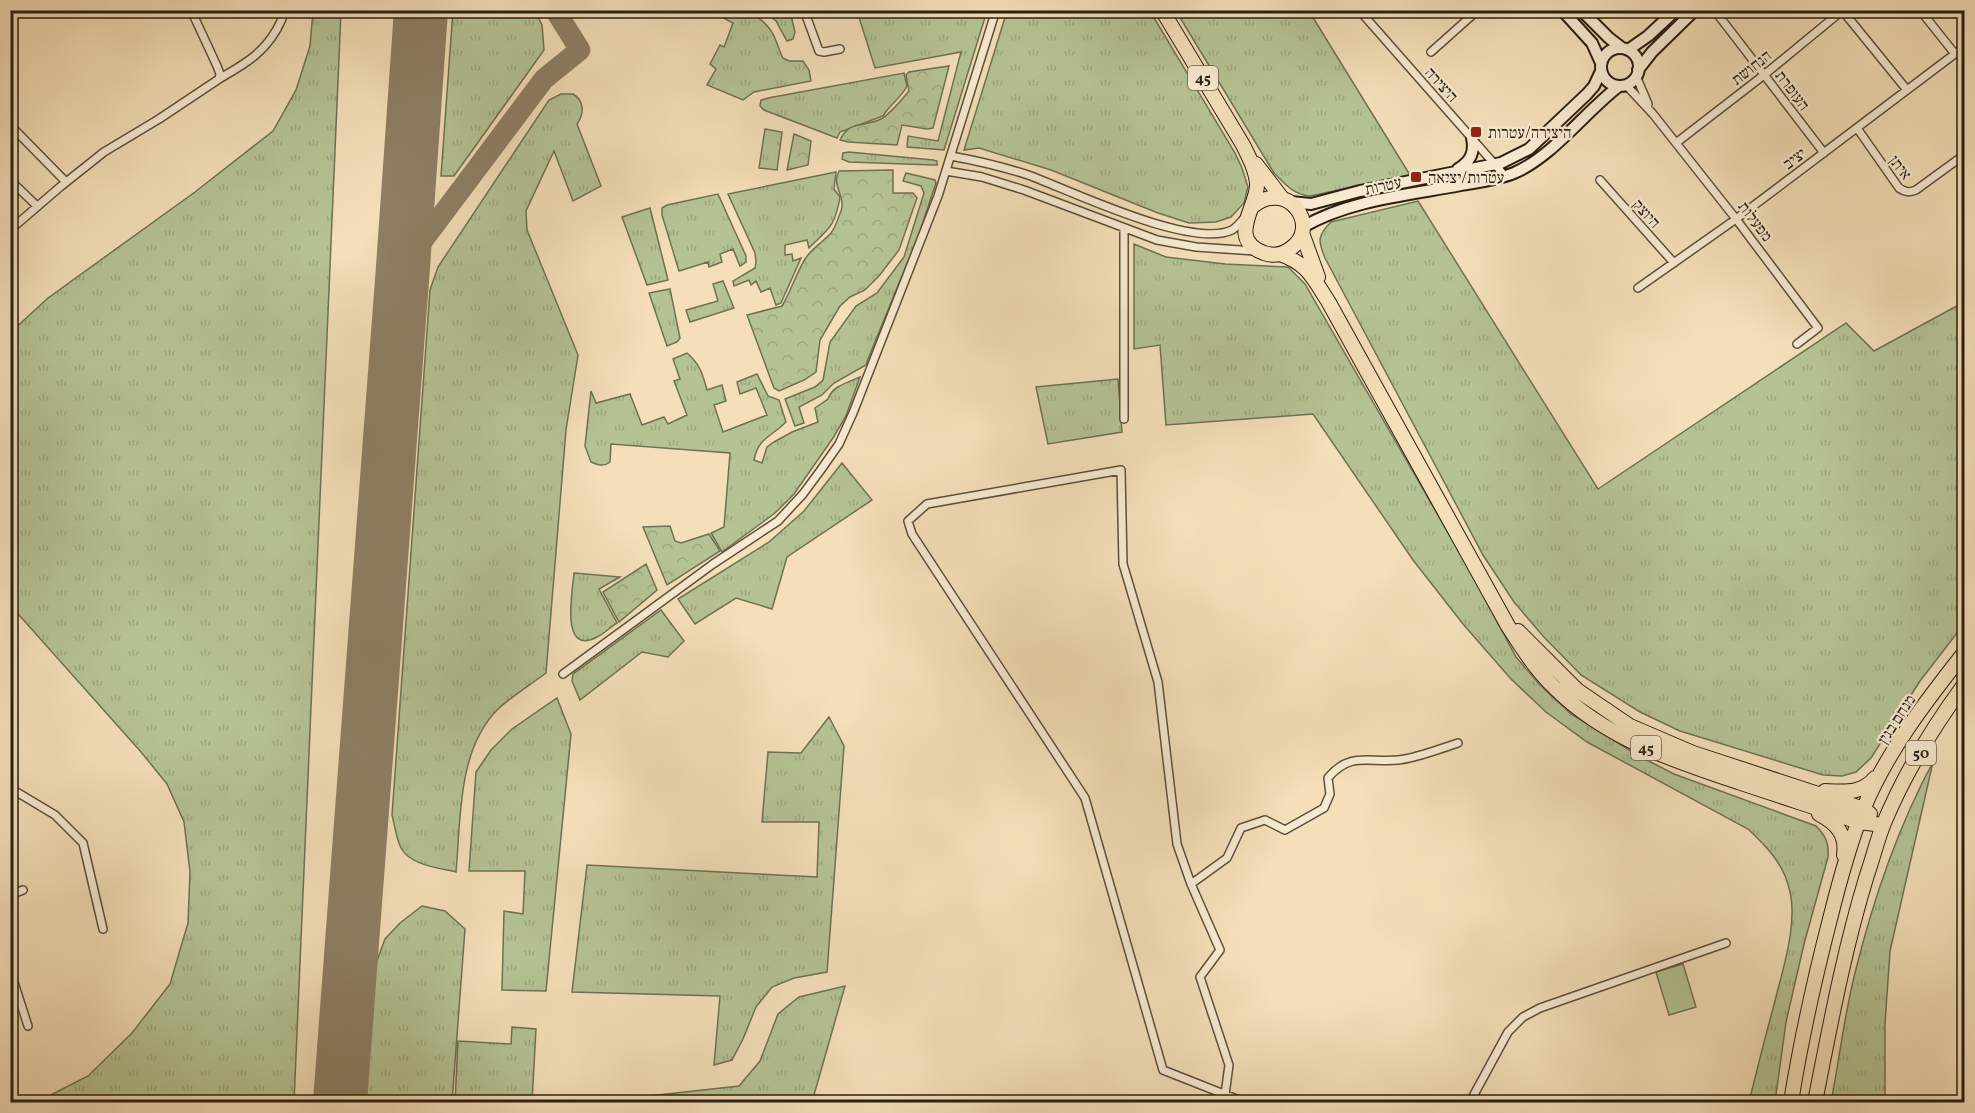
<svg xmlns="http://www.w3.org/2000/svg" width="1975" height="1113" font-family="Vollkorn,'Frank Ruhl Libre',serif">
<style>
.grass{fill:url(#grass-tufts);stroke:#6f7153;stroke-width:1.5}
.forest{fill:url(#forest-crowns);stroke:#6f7153;stroke-width:1.5}
.pitch{fill:#b5c394;stroke:#6f7153;stroke-width:1.5}
.lines{fill:none;stroke-linecap:round;stroke-linejoin:round}
.taxiway{stroke:#8e7f65;stroke-width:21}
.runway{stroke:#8e7f65;stroke-width:54}
.street-casing{stroke:#5c4f3c;stroke-width:10}
.secondary-casing{stroke:#291f12;stroke-width:14}
.highway-casing{stroke:#291f12;stroke-width:16}
.street{stroke:#f8ead1;stroke-width:7}
.secondary{stroke:#f8ead1;stroke-width:10}
.highway{stroke:#f4dfb8;stroke-width:14}
.poi-dot{fill:#8f2418;stroke:#f8ead1;stroke-width:2}
.labels{text-anchor:middle;stroke-width:4.5;stroke-linejoin:round;paint-order:stroke}
.shield{fill:#f8ead1;stroke:#675c4b;stroke-width:1.5}
.shield-label{font-size:15px;font-weight:bold;fill:#291f12}
.street-label{font-size:16px;fill:#291f12;stroke:#f8ead1}
.poi-label{font-size:16px;fill:#291f12;stroke:#f8ead1;text-anchor:start}
</style>
<defs>
<pattern id="grass-tufts" width="24" height="20" patternUnits="userSpaceOnUse" patternTransform="scale(1.5)"><rect width="24" height="20" fill="#b5c394"/><path d="M3 7l-1-3M5 7V3M7 7l1-3M15 17l-1-3M17 17v-4M19 17l1-3" fill="none" stroke="#9ca77f"/></pattern>
<pattern id="forest-crowns" width="20" height="18" patternUnits="userSpaceOnUse" patternTransform="scale(1.5)"><rect width="20" height="18" fill="#b5c394"/><path d="M2 6a3 3 0 1 1 6 0M12 15a3 3 0 1 1 6 0" fill="none" stroke="#9ca77f"/></pattern>
</defs>
<rect width="100%" height="100%" fill="#f4dfb8"/>
<filter id="stains"><feTurbulence type="fractalNoise" baseFrequency=".00333" numOctaves="4"/><feColorMatrix values="0 0 0 0 .2 0 0 0 0 .09 0 0 0 0 .02 0 0 0 .5 -.17"/></filter>
<radialGradient id="worn" r=".72"><stop offset=".6" stop-color="#630" stop-opacity="0"/><stop offset="1" stop-color="#630" stop-opacity=".3"/></radialGradient>
<!-- grass -->
<path class="grass" d="M453 10 535 11 542 25 544 50 454 176H441Z
M709 10C731 10 754 8 769 28 776 36 778 49 783 58L789 61H803L809 70 811 81 754 92 743 100 707 85 716 69 710 64 720 45 724 47 733 23Z
M313 11H341L294 1102H11L43 1099 88 1076 132 1033 170 984 188 923 190 872 184 822 167 784 141 752 11 606V332L48 298 195 192 273 131 296 90 310 46Z
M763 11H790L795 32 793 39 787 41 776 21Z
M857 11H987L944 150 907 147 908 136 938 141 961 52 875 68Z
M1007 11H1150L1235 153 1242 168 1248 187 1244 203 1231 217 1216 222 1189 223 1158 213 1051 170 979 148 964 150Z
M1176 11H1309L1410 175 1310 196C1293 194 1286 185 1274 173Z
M904 73 907 86C901 98 890 104 883 116L840 132 837 138 764 110 760 106 761 100 768 98Z
M561 94H573C585 101 584 114 577 124L601 186 573 201 554 151 526 211 527 230 578 355 566 430 546 673C530 685 512 696 498 709 457 750 461 819 456 872 439 868 410 865 401 848 396 838 395 826 392 815L430 290 438 267 549 100Z
M765 129 782 132 777 170 759 168Z
M849 152 933 160 937 161V165H933L849 162 842 159 843 153Z
M836 172 834 189 840 197C835 227 829 228 809 248L807 240 785 245V255L792 254 793 261 801 258 781 303 776 305 770 288 761 292 756 281 751 285 749 280 734 286 733 281 755 268 756 262 755 253 728 194Z
M906 173 935 180 936 183 918 237 868 359 866 365 834 383 822 395 799 407 804 423 795 426 785 399 815 387 823 380 830 342 856 306 877 293 904 257 924 193 921 186 903 181Z
M718 194 746 256V262L740 266 733 249 720 254 722 262 709 267 708 262 679 271 662 215V208L667 205Z
M1418 201 1598 489 1846 323 1874 351 1964 302V624L1920 681 1871 758 1856 772 1842 776 1823 775 1680 731 1640 712 1581 675 1543 636 1514 602 1483 555 1325 258C1318 241 1317 236 1331 222Z
M650 208 668 280 647 285 622 217Z
M1134 244 1166 257 1225 264 1288 267 1305 284 1473 576 1516 657 1541 686 1571 714 1639 756 1674 774 1816 826C1826 836 1829 843 1828 857L1804 944 1786 1022 1775 1102H1749C1757 1070 1765 1037 1774 1005 1782 971 1799 923 1789 888 1783 863 1766 846 1748 829L1587 742 1546 712 1511 679 1463 624 1413 560 1313 414 1166 425 1160 345 1134 349Z
M723 281 734 308 690 322 686 310 718 301 713 284Z
M670 289 680 338 677 342 667 346 649 293Z
M687 353C700 364 703 375 707 390L722 385 726 401 714 405 723 432 767 415 756 388 740 394 737 382 757 374 768 396 779 400 786 422C771 437 758 438 754 460L762 463 767 447 774 442 792 432 818 422 815 408 828 399C832 386 849 382 860 377L846 416 833 438 794 494 775 513 722 552 711 533 724 527 730 453 611 444 610 462C604 467 598 465 591 462L585 446 591 391 596 403 630 394 642 425 664 417 668 424 687 415 674 381 680 379 673 359Z
M1118 379 1122 432 1048 444 1036 387Z
M842 463 872 500 787 557 772 609 736 598 695 624 678 599 769 542 804 511Z
M574 573 620 577 599 589 617 623C610 627 604 634 597 637 559 657 573 589 574 573Z
M661 610 684 641 668 657 642 652 580 700 572 681 573 674Z
M557 698 571 734 546 991 502 990 504 911 523 914 525 871H469L476 772 491 750 512 729Z
M829 717 844 746 827 972 794 978 772 987 756 1007 743 1039 732 1060 714 1065 720 996 572 992 587 865 817 877 819 822H762L768 752 801 753Z
M1933 762 1890 951 1885 1024V1102H1831C1839 1061 1844 1018 1854 977 1872 903 1897 829 1933 762Z
M422 906 445 911 465 929 452 1102H364L375 966 385 939 400 923Z
M845 986 812 1102H649V1096L739 1086 760 1061 778 1014 799 997Z
M512 1027 536 1029 532 1102H455L458 1041 511 1044Z"/>
<!-- forest -->
<path class="forest" d="M949 66 933 128 927 129 902 125 897 145 848 142 840 140C849 120 865 127 881 119 889 115 903 98 909 91L906 75 909 72Z
M794 134 811 141 808 165 787 170Z
M893 170V193H913L917 198 899 250 879 276 865 290 850 297 840 306 820 340 816 372 804 380 779 391 774 388 747 315 782 306C791 291 796 274 805 259 812 248 823 242 831 233 836 227 838 218 841 211 846 196 831 186 839 171Z
M670 526 675 541 681 543 709 534 720 551 667 585 643 527Z
M646 564 657 590 619 622 603 592Z"/>
<!-- pitch -->
<path class="pitch" d="M1683 964 1696 1007 1669 1015 1656 972Z"/>
<g class="lines">
<!-- taxiway -->
<path class="taxiway" d="M403 267 544 79 580 50 555 10"/>
<!-- runway -->
<path class="runway" d="M340 1102 403 267 421 10"/>
<defs>
<path id="street" d="M804 10 819 51 824 52 840 49
M1359 10 1505 176
M1842 10 1907 90
M1920 10 1955 54
M1719 16 1824 153
M1431 52 1478 10
M1636 76 1648 104
M219 79C244 64 262 55 277 29 280 22 284 18 284 10
M1626 85 1653 114 1736 219 1818 328 1797 344
M1857 128 1899 188C1905 192 1909 193 1916 190L1964 155
M14 129 66 182
M1676 143 1764 75 1843 10
M951 156C978 161 1005 167 1031 176 1073 192 1192 249 1232 230 1237 227 1241 222 1245 217
M946 171 982 177 1024 190 1157 240 1196 247 1255 251
M10 180 37 206
M1600 180 1674 263
M10 230 60 187 104 152 159 119 219 79 220 74 217 66 191 10
M1638 288 1736 219 1964 47
M1124 419V228
M563 674 713 564 778 521 803 494 820 471 839 444 853 413 938 196 996 10
M10 788 55 815 83 843 103 929
M1191 884 1177 844 1158 682 1123 564 1121 470 927 504 908 521 912 534 1085 798 1163 1070 1244 1102
M10 895 23 890
M10 970 28 1026
M1224 1102 1229 1065 1200 977 1220 950 1191 884 1227 858 1241 828 1265 820 1285 830 1324 808 1330 794 1328 778C1350 751 1369 763 1398 760 1418 758 1439 749 1458 743
M1470 1102 1508 1032 1523 1017 1540 1008 1726 943"/>
<path id="secondary" d="M1562 10 1592 43 1601 63
M1581 10 1609 38 1622 48
M1601 67a19 19 0 1 1 38 0a19 19 0 1 1-38 0Z
M1628 50 1648 36 1676 10
M1638 70 1652 52 1695 10
M1458 169C1471 161 1475 152 1472 138
M1291 202 1311 204 1360 191 1501 163 1529 149 1587 94 1594 86 1601 71
M1303 227C1349 200 1409 195 1461 185 1478 182 1497 180 1514 173 1552 157 1585 112 1619 86"/>
<path id="highway" d="M1162 10 1243 145C1249 157 1256 170 1257 184 1258 206 1226 239 1264 253 1273 256 1282 255 1290 249 1323 227 1287 177 1252 207
M1256 164 1282 198
M1302 233 1318 277
M1280 254C1308 264 1313 278 1328 301L1508 626C1522 648 1536 670 1555 688 1606 739 1675 761 1741 783 1780 796 1820 809 1859 822L1883 825
M1518 631 1577 690 1630 726 1693 753 1864 809 1870 814
M1825 791C1845 792 1862 794 1875 778
M1819 814C1836 823 1847 834 1844 855
M1791 1102C1801 1040 1814 981 1830 919 1839 883 1849 845 1863 810 1886 753 1926 701 1964 653
M1815 1102C1830 1026 1844 950 1867 875 1873 858 1877 840 1884 823 1904 775 1933 727 1964 685"/>
</defs>
<!-- street casing -->
<use href="#street" class="street-casing"/>
<!-- secondary casing -->
<use href="#secondary" class="secondary-casing"/>
<!-- highway casing -->
<use href="#highway" class="highway-casing"/>
<!-- street -->
<use href="#street" class="street"/>
<!-- secondary -->
<use href="#secondary" class="secondary"/>
<!-- highway -->
<use href="#highway" class="highway"/>
</g>
<!-- markers -->
<g class="poi-dot">
<rect x="1470" y="126" width="12" height="12" rx="3"/>
<rect x="1410" y="171" width="12" height="12" rx="3"/>
</g>
<g class="labels">
<!-- shield labels -->
<g class="shield">
<rect x="1188" y="66" width="30" height="24" rx="4.5"/>
<rect x="1631" y="736" width="30" height="24" rx="4.5"/>
<rect x="1906" y="741" width="30" height="24" rx="4.5"/>
</g>
<g class="shield-label">
<text x="1203" y="83">45</text>
<text x="1646" y="753">45</text>
<text x="1921" y="758">50</text>
</g>
<!-- street labels -->
<g class="street-label">
<text transform="translate(1751 67) rotate(-38)" y="6">הנחושת</text>
<text transform="translate(1442 84) rotate(48)" y="6">היצירה</text>
<text transform="translate(1793 90) rotate(53)" y="6">העופרת</text>
<text transform="translate(1794 158) rotate(-37)" y="6">יציב</text>
<text transform="translate(1901 167) rotate(53)" y="6">איתן</text>
<text transform="translate(1383 185) rotate(-12)" y="6">עטרות</text>
<text transform="translate(1647 213) rotate(48)" y="6">היוצק</text>
<text transform="translate(1756 221) rotate(53)" y="6">מפעלות</text>
<text transform="translate(1896 719) rotate(-57)" y="6">מנחם בגין</text>
</g>
<!-- poi labels -->
<g class="poi-label">
<text x="1488" y="138">היצירה/עטרות</text>
<text x="1428" y="183">עטרות/יציאה</text>
</g>
</g>
<!-- margin -->
<rect width="1975" height="1113" fill="none" stroke="#f4dfb8" stroke-width="36"/>
<rect x="12" y="12" width="1951" height="1089" fill="none" stroke="#291f12" stroke-width="3"/>
<rect x="18" y="18" width="1939" height="1077" fill="none" stroke="#291f12" stroke-width="1.5"/>
<rect width="100%" height="100%" filter="url(#stains)"/>
<rect width="100%" height="100%" fill="url(#worn)"/>
</svg>
